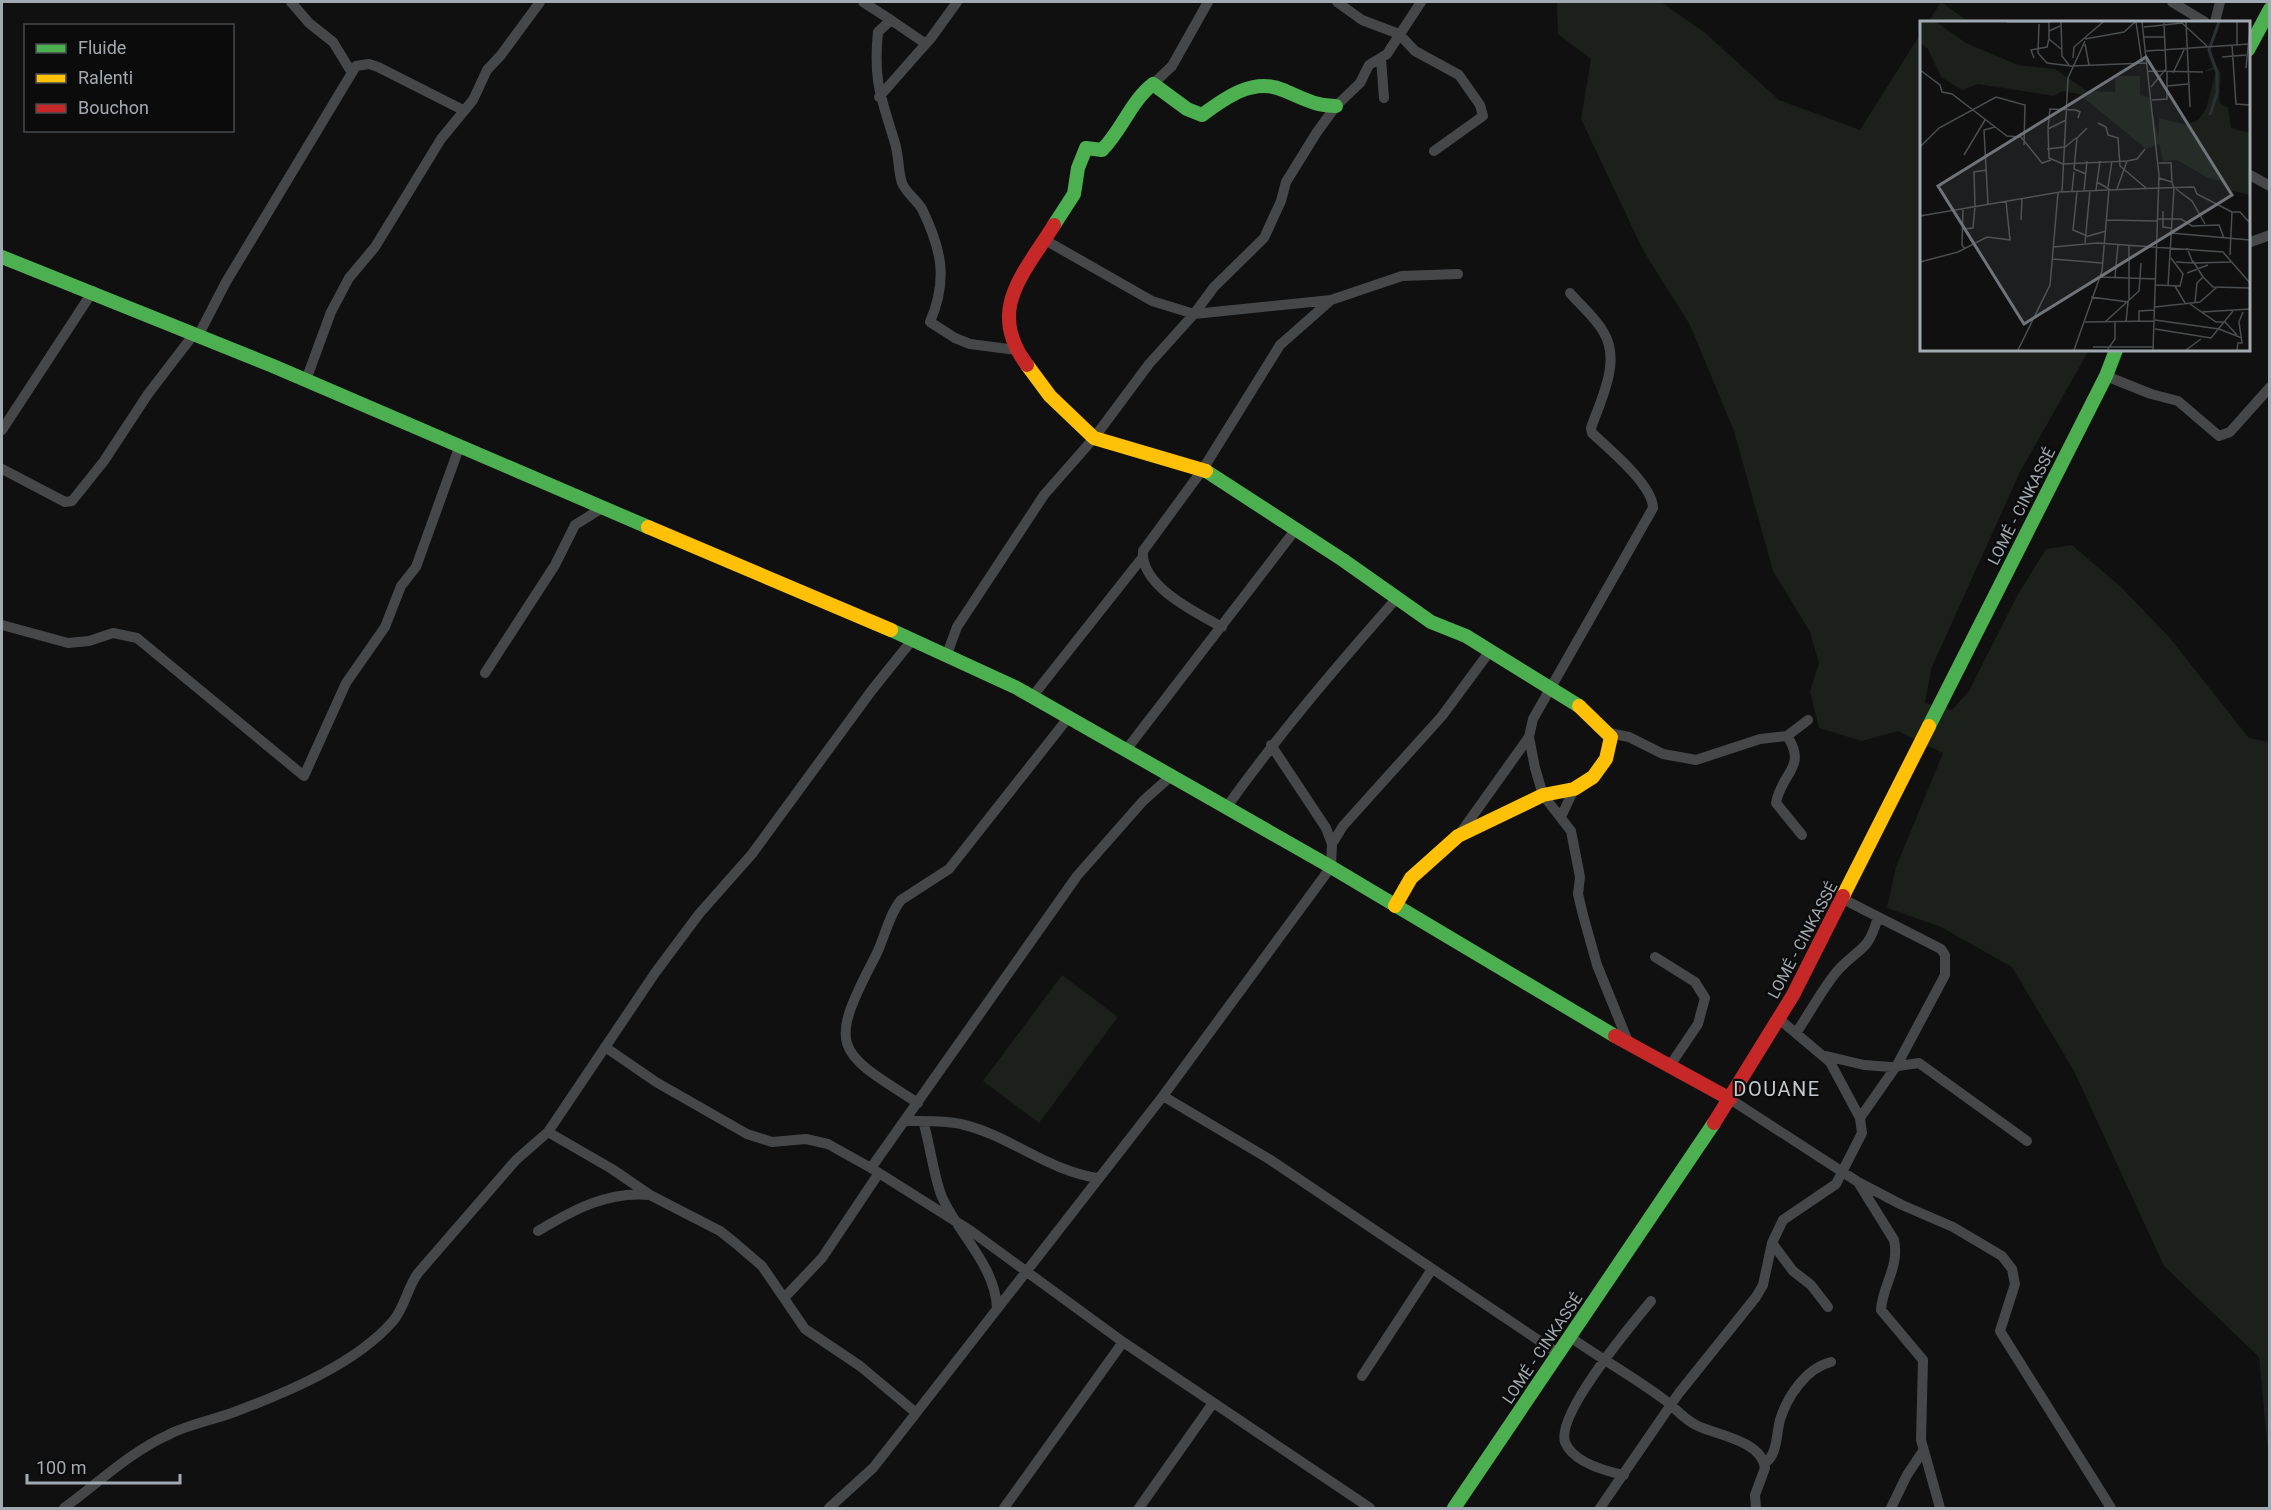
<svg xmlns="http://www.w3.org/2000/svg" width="2271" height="1510" font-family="Roboto,sans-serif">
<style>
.green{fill:#1b201a}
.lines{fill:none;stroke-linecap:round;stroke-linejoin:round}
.street{stroke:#454749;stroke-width:10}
.fast{stroke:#4caf50;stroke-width:14}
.slow{stroke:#ffc107;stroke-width:14}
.jam{stroke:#c62828;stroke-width:14}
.labels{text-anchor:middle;stroke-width:4.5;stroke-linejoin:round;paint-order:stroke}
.street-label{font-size:16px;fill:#a1aab1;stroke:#0b0b0c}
.quarter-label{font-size:20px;letter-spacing:1.5px;fill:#c2c8cd;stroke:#0b0b0c}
.inset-river{fill:none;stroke:#283235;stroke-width:3}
.inset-road{fill:none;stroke:#4a4e50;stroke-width:1.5}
.view{fill:#6e7479;fill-opacity:0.15;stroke:#6e7479;stroke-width:3}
.inset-edge{fill:none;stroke:#a1aab1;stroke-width:3}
</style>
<rect width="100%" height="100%" fill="#101010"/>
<!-- green -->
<path class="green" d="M1557 2H1661L1704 32 1779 100 1860 130 1921 33 1922 350H2089L2020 472 1931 669 1925 703 1952 710 1969 691 2017 596 2046 549 2072 545 2120 586 2169 637 2249 738 2269 742V1463L2259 1357 2164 1266 2074 1071 2012 967 1941 927 1887 908 1896 867 1943 753 1898 731 1862 741 1819 728 1810 691 1819 663 1810 632 1773 571 1734 431 1690 325 1643 250 1581 119 1591 59 1558 34Z
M1941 2 1969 22H1928Z
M1062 975 1118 1017 1039 1123 983 1081Z"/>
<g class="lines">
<!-- street -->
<path class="street" d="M291 2 309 23 333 42 352 73
M863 2 891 20 878 32C873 81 881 97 895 143 899 156 898 171 902 183 906 193 917 200 922 209 942 250 948 280 930 322L955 338 970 344 1016 350
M1337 2 1362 20 1399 34 1415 51 1459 75 1480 105 1483 116 1434 151
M2172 2 2205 22
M891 20 926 44
M2215 22 2220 2
M1381 59 1384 98
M1153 84 1172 66 1208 2
M879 97 931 38 957 2
M2248 174 2270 186
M1045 240 1152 301 1194 314 1331 300
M2248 243 2270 235
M1570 293C1581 306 1596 318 1604 333 1621 362 1601 399 1591 428L1592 433C1608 448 1653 485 1653 508L1533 719 1529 737 1535 768 1543 795 1571 831 1580 877 1578 894 1583 915 1597 965 1629 1044
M198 336 226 282 356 66 369 64 378 67 463 110
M2106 376 2151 394 2178 401 2219 436 2230 432 2270 387
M306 380 331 312 349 278 375 247 441 139 473 100 487 70 501 55 540 2
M2 430 93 291
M2 469 65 502 72 501 104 461 148 394 194 334
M2 625 68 643 89 641 113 633 137 638 304 776 346 683 385 627 401 586 416 567 459 448
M1222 627C1197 613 1140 586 1143 551L1203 469 1280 345 1331 300 1402 276 1458 274
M947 654 957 627 1044 495 1094 438 1149 364 1194 314 1214 287 1264 238 1281 201 1286 182 1317 132 1336 106 1360 83 1369 65 1387 54 1421 2
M485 673 555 565 575 525 602 508
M1032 697 1142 558
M1609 733 1629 737 1663 754 1696 760 1760 739 1787 736 1808 720
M1787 736C1808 767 1781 773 1776 803L1802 835
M1126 750 1296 529
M1226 808C1278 735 1336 667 1396 599
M1561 817 1574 789
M1459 835 1529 737
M1332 844 1343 826 1442 716 1490 651
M1843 899 1941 949 1945 955V975L1897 1065 1860 1118
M1655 957 1695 982 1705 998 1698 1024 1669 1067
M1796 1033C1810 1013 1823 987 1839 969 1861 946 1868 952 1878 917
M605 1047 656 1082 747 1134 772 1142 806 1139 828 1144 871 1168 971 1231 1123 1342 1370 1508
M1826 1056 1864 1065 1891 1067 1919 1063 2027 1141
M1163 1096 1269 1159 1559 1354
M1730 1099 1858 1182 1902 1205 1953 1227 2002 1256 2012 1269 2015 1284 2000 1331 2111 1508
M918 1103C836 1051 827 1049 874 959 884 941 888 916 901 900L949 869 1068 718
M905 1121C923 1121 943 1120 961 1124 1009 1135 1048 1171 1098 1178
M923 1121C930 1144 934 1178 942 1197 959 1235 995 1265 997 1308
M548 1132 612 1169 650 1195 720 1231 734 1242 762 1266 805 1329 860 1366 915 1412
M871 1168 1077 876 1143 801 1171 776
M1858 1182 1894 1240C1900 1267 1882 1286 1881 1310L1923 1360 1921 1440 1940 1508
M538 1231C573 1210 607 1191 650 1195
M1772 1243 1793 1271 1811 1285 1828 1307
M785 1297 822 1258 879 1173
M1570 1337C1600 1358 1632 1376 1662 1398 1675 1407 1684 1420 1698 1426 1717 1435 1762 1441 1765 1468L1755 1495 1756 1508
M1362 1376 1432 1269
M1765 1463C1778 1454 1776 1434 1780 1420 1787 1397 1806 1368 1831 1362
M1624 1475C1605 1471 1573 1462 1565 1442 1556 1414 1632 1324 1651 1301
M64 1508C97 1484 130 1452 168 1435 189 1424 214 1420 237 1411 288 1392 357 1363 393 1321 405 1307 407 1288 418 1273L516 1160 548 1132 655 973 699 914 752 854 872 690 913 639
M829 1508 873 1468 906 1426 1163 1096 1331 867 1332 844 1326 828 1271 745
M1004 1508 1123 1342
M1139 1508 1213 1403
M1600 1508 1679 1393 1756 1297 1763 1285 1772 1243 1783 1220 1836 1184 1862 1133 1860 1118 1830 1062 1779 1019
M1891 1508 1907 1475 1923 1451"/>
<!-- fast -->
<path class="fast" d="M2248 50 2270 9
M1054 225 1074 194 1078 168 1086 148 1102 150C1122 130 1131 101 1153 84L1187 109 1202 115C1225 98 1253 77 1283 90 1302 98 1315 106 1336 106
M2 257 273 366 648 527
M1206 471 1343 560 1431 622 1466 636 1579 706
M891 630 1017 688 1331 867 1615 1036
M1929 726 2106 376 2116 350
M1454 1508 1714 1123"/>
<!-- slow -->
<path class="slow" d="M1027 365 1050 396 1094 438 1206 471
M648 527 891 630
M1843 896 1929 726
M1395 906 1411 878 1458 836 1543 795 1574 789 1593 777 1606 759 1611 737 1579 706"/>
<!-- jam -->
<path class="jam" d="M1027 365C986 310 1023 275 1054 225
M1615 1036 1730 1099
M1714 1123 1793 995 1843 896"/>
</g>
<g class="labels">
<!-- street labels -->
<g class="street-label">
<text transform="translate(2021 506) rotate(-63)" y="6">LOMÉ - CINKASSÉ</text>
<text transform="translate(1802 940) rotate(-62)" y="6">LOMÉ - CINKASSÉ</text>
<text transform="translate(1542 1348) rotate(-56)" y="6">LOMÉ - CINKASSÉ</text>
</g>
<!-- quarter labels -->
<g class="quarter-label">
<text x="1777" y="1096">DOUANE</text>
</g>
</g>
<!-- overview -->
<g transform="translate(1920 21)">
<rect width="330" height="330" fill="#101010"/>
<path d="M0 1H16L46 22 98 44 135 48 167 70 195 71 196 55H220V74L229 76 238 116 239 97 266 104 278 99 286 88 295 54V49L284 50 293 46 287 31 301 52 299 78 301 84 308 86 311 107 330 112V174L309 169 302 160 288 157 257 139 243 140 239 123 226 128 159 73 142 70 134 75 58 63 43 69 37 66 21 56 8 28 0 22Z" fill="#1b201a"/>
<path class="inset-river" d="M290 94 297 72V51L289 29 299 1"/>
<path class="inset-road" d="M87 1H131M129 1V10L140 5M141 1 142 35 149 44M216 1 222 41M222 1 239 154 233 329M266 1 270 86M119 3 118 32 127 42 151 45 226 42M224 6 262 2 287 25M129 10V18L141 28M224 16H245M165 18 204 11 215 1M165 23 169 44M312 24 316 83 330 84M317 24V1M226 30 330 23M302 36 326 34M114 37 111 29 127 26 129 18M153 37 154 26 183 1M326 47 330 6M0 49 20 64 22 71 32 73 87 115 101 116 122 142 131 139M228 50 283 51M253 52 264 29M247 65 268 63M231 66 246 48 244 2M232 79 247 78V51M146 99 128 108 129 137 143 143 207 140 197 168M178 102 186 106 188 114 198 117 200 145 226 167M128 107 130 88 156 89 160 91 158 97M0 126 19 107 76 76 105 84 104 124M127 128 145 126 156 117M44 134 65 99M207 140 217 138 225 128M239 142H251L252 161M166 153 154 148 157 117 167 107M239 157 252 161 254 167 248 265M188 166 192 140M239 167 274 166 277 173 312 191 310 234M256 168 272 180 285 203M176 169 180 140M152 170 154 151M164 170 167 140M142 171 148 57 165 20M157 171 153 209 165 214M68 183 64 109 75 106M55 185 54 151 67 149M43 187 42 224 45 228M243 190V206L251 207M312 191H320L330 202M0 195 140 171 239 167M238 198H261L272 205 299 204 304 217M101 199 102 178M187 199 237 200M43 208 53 207 55 185M251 212 330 219M165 216 186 210M165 222 170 169M133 226 177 222 303 231 330 262M133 238 182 242M273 240 283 256 277 262 275 281M0 241 38 231 67 216 90 219 86 180M256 241 273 242 267 227M275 242 311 241M267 252 288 244M180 256 236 258M195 256 198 224M283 256 293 266 330 267M236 264 260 265 263 253 251 237M255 265 265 282M171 276 208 281 206 301M209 280V224M270 283 296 301H305L317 314M235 286 280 281 297 266M282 291 330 288M235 299 299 308 322 317M219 300V290L235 289M165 301 234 300M185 301 219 270 221 242M235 308 291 317 313 290M173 326H233M188 328 195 318V301M98 329 130 264 138 172M154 329 182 250 189 168 177 161M266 329 281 318M317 329 318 322H322L319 301 323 291"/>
<path class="view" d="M226 36 312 174 104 303 18 165Z"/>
<rect width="330" height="330" class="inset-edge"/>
</g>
<!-- border -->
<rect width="2271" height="1510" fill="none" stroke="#a1aab1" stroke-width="6"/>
<!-- legend -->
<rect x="24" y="24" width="210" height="108" fill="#0b0b0c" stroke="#474b4e" stroke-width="1.5"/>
<rect x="36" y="44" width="30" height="9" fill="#4caf50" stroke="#474b4e" stroke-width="1.5"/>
<text x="78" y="54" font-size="18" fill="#a1aab1">Fluide</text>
<rect x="36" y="74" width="30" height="9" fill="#ffc107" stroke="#474b4e" stroke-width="1.5"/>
<text x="78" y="84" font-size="18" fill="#a1aab1">Ralenti</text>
<rect x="36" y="104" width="30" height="9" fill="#c62828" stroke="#474b4e" stroke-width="1.5"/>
<text x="78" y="114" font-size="18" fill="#a1aab1">Bouchon</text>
<!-- scale -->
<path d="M27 1474v9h153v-9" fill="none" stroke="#a1aab1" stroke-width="3"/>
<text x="36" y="1474" font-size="18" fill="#a1aab1" stroke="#0b0b0c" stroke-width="4.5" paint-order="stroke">100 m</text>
</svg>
